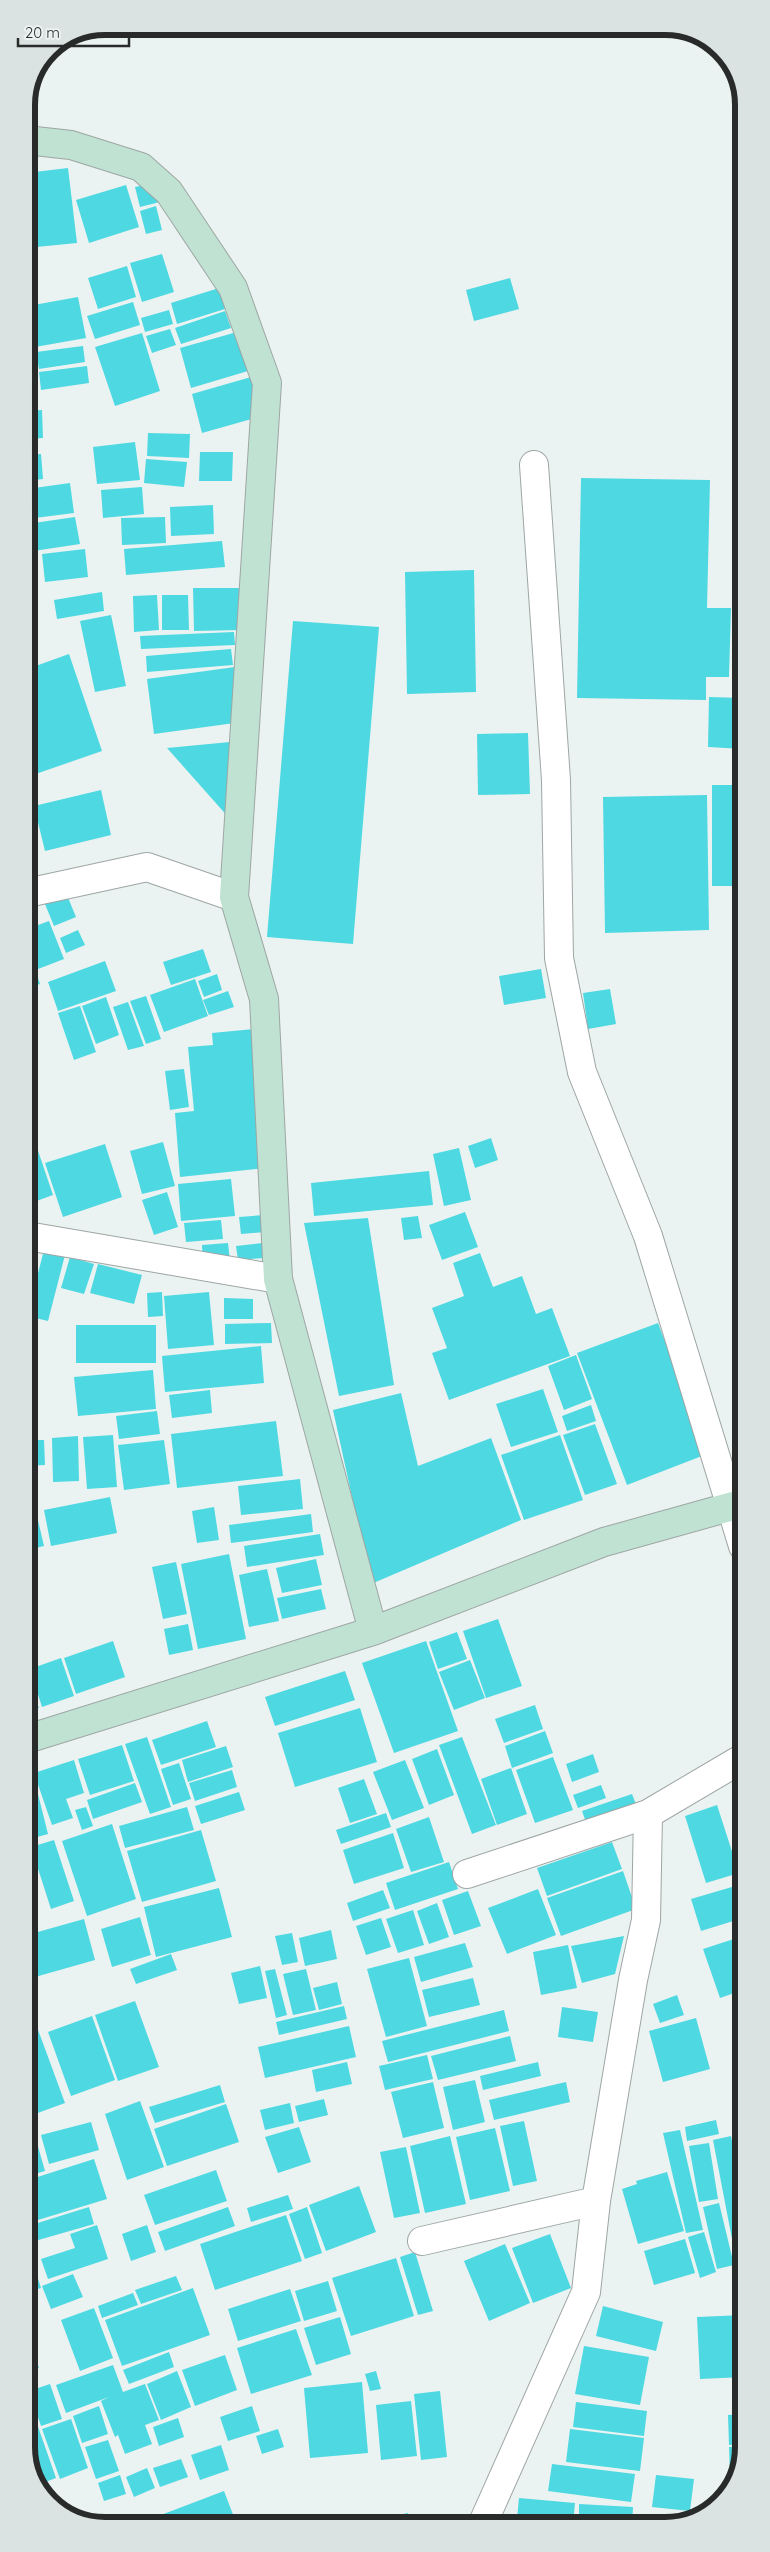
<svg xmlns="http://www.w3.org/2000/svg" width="770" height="2552" font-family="Quicksand,sans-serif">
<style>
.building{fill:#4ed8e1}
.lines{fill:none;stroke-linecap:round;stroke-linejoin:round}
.street-casing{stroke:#9ea6a4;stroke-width:30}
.secondary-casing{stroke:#9ea6a4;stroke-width:30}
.street{stroke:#fff;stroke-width:28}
.secondary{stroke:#bfe2d3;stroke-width:28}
.rim{fill:none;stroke:#282b2a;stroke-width:6}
</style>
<rect width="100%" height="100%" fill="#eaf3f1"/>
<!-- building -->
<path class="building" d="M68 168 77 243 26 248V173Z
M155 183 160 202 140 207 135 187Z
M126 185 139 227 89 243 76 200Z
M156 206 162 230 146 234 140 211Z
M162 254 174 292 142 302 130 263Z
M127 266 136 297 98 309 88 278Z
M510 278 519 309 474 321 466 290Z
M219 288 225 309 177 324 171 303Z
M78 297 86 338 35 347 28 306Z
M133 302 140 325 95 339 87 316Z
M169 310 173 324 145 332 141 318Z
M225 311 231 328 181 344 175 328Z
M170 329 176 345 152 353 146 336Z
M237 332 248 371 191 388 180 348Z
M142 333 160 391 115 406 95 347Z
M83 346 85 362 39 369 36 352Z
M26 362H32L33 391H26Z
M87 366 89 383 41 390 39 372Z
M251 377 262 416 202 433 192 394Z
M42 410 43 438 26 439V411Z
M148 433 190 434 189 458 147 456Z
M135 442 140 480 97 484 93 447Z
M200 452H233L232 481H199Z
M41 454 43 479 27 481 26 455Z
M146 459 187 462 184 487 144 483Z
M581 478 710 480 707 608H731L729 677H706V700L577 698Z
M70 483 74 513 27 519V489Z
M142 487 144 514 103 518 101 490Z
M213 505 214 534 171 536 170 507Z
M75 517 80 544 27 552V524Z
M165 517 166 543 122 545 121 518Z
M222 541 225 567 126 575 124 549Z
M85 549 88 577 45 582 42 554Z
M27 554 32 572 27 574Z
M474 570 476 692 407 694 405 572Z
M193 588H241V630L194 631Z
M102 592 104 611 57 619 54 600Z
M29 593 35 617 27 620V594Z
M157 595 159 630 134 632 133 596Z
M162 595H188L189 630H162Z
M111 615 126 686 95 692 80 621Z
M293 621 379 627 353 944 267 937Z
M234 632 235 645 141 649 140 636Z
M231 649 233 665 147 672 146 656Z
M69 654 102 751 27 777V659L30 668Z
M235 667 242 722 154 734 147 679Z
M709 697 743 698V749L708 747Z
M528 733 530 794 478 795 477 734Z
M230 742V819L167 748Z
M712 785H743V886H712Z
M101 790 111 835 45 851 34 806Z
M707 795 709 930 605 933 603 797Z
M62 883 76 917 54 926 40 892Z
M49 921 64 959 38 969 27 942V929Z
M78 930 85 945 66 953 60 938Z
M203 949 211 972 171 985 163 962Z
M29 951 40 984 27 988V952Z
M105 961 116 991 58 1011 48 982Z
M541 969 546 998 504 1005 499 976Z
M217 974 222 990 204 997 198 981Z
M195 979 208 1016 164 1032 150 995Z
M610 989 616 1024 588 1029 583 993Z
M228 991 234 1007 209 1015 203 1000Z
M146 996 161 1039 146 1044 130 1001Z
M106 997 119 1035 96 1044 82 1006Z
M128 1002 144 1046 128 1050 113 1007Z
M80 1006 96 1052 74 1060 58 1013Z
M254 1029 266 1168 180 1177 175 1113 194 1111 188 1047 213 1045 212 1033Z
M184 1069 189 1107 170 1110 165 1071Z
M27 1124H29L53 1195 31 1203 27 1192Z
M491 1138 498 1160 475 1168 468 1146Z
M163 1142 175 1186 142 1194 130 1151Z
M105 1144 122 1197 63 1217 45 1163Z
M459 1148 471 1200 444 1206 433 1154Z
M429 1171 433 1205 314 1216 311 1183Z
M231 1179 235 1216 181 1221 178 1184Z
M167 1192 178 1227 154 1235 142 1200Z
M465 1212 478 1247 442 1260 429 1225Z
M264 1215 265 1232 241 1234 239 1217Z
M418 1216 422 1238 404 1240 401 1218Z
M368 1218 394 1385 339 1396 304 1223Z
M221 1220 223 1239 186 1242 184 1223Z
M228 1243 230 1261 203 1263 202 1245Z
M262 1243 264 1258 238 1260 236 1246Z
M44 1250 65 1255 48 1321 27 1316Z
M480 1253 493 1287 522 1276 536 1314 552 1308 570 1356 449 1400 432 1353 447 1348 432 1308 464 1296 453 1263Z
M70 1257 94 1264 84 1294 61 1288Z
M98 1264 142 1275 134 1304 90 1293Z
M162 1292 163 1316 148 1317 147 1293Z
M209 1292 214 1345 168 1349 164 1296Z
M224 1298 253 1299V1319H224Z
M271 1323 272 1343 225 1344V1324Z
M658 1323 707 1454 627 1485 577 1353Z
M76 1325H156V1363H76Z
M261 1346 264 1383 165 1392 162 1356Z
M576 1355 592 1399 564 1410 548 1366Z
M153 1370 156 1409 78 1416 74 1377Z
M543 1389 558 1432 511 1447 496 1404Z
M210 1390 212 1413 172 1418 169 1395Z
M401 1393 418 1466 491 1438 521 1520 371 1584 333 1410Z
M591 1405 596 1421 567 1431 562 1416Z
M157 1411 160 1434 119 1439 116 1416Z
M276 1421 283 1476 177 1488 171 1434Z
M595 1424 617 1484 585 1495 563 1435Z
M113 1435 117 1487 87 1489 83 1437Z
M560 1435 583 1500 524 1520 501 1455Z
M78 1436 79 1481 53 1482 52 1438Z
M27 1440H44L45 1465 27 1466Z
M164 1440 170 1484 124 1490 118 1445Z
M27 1473 44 1546 27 1550Z
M300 1479 303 1509 241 1515 238 1486Z
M110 1497 117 1533 51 1546 44 1510Z
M214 1507 219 1540 197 1543 192 1511Z
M311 1514 313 1532 231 1543 229 1525Z
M320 1534 324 1555 247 1567 244 1546Z
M229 1554 246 1639 198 1649 181 1564Z
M316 1559 322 1585 282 1593 276 1568Z
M176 1562 187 1614 163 1619 152 1567Z
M267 1569 279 1621 249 1627 239 1575Z
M321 1589 326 1609 282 1619 277 1598Z
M498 1619 522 1686 486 1698 463 1631Z
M188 1624 193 1650 169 1655 164 1629Z
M457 1632 467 1659 438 1669 429 1642Z
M113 1641 125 1677 76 1694 64 1658Z
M426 1641 458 1731 394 1753 362 1663Z
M61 1658 74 1696 42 1707 30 1669Z
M470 1660 485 1698 454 1710 439 1672Z
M345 1671 355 1700 275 1726 265 1697Z
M27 1675 39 1708 27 1712Z
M535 1705 543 1729 504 1743 495 1719Z
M360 1708 377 1762 295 1787 278 1733Z
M207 1721 216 1747 161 1765 152 1740Z
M545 1731 553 1753 512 1768 505 1746Z
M147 1737 171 1807 150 1814 125 1744Z
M462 1737 496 1825 472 1834 439 1745Z
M122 1745 134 1781 90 1795 78 1759Z
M226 1746 233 1767 188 1782 182 1760Z
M437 1749 454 1795 429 1805 412 1759Z
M593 1754 599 1772 572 1782 566 1764Z
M553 1757 573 1810 535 1823 516 1770Z
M74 1760 84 1793 66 1799 73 1818 52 1825 34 1773Z
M405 1760 424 1808 392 1820 373 1772Z
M179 1763 191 1799 173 1805 161 1769Z
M511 1768 527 1814 497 1825 481 1779Z
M232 1770 237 1787 195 1801 189 1783Z
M743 1775V1798L741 1799 734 1779Z
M364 1779 377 1814 350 1823 338 1788Z
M35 1782 48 1834 30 1839 27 1829V1784Z
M135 1783 142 1802 93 1819 87 1800Z
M601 1785 606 1798 578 1808 573 1795Z
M239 1792 245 1810 201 1824 195 1806Z
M632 1794 637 1807 587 1825 582 1811Z
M717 1805 739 1873 706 1883 685 1816Z
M86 1807 93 1826 82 1830 75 1810Z
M187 1807 194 1830 125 1848 119 1826Z
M386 1813 391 1827 341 1844 336 1830Z
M429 1817 444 1862 411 1872 396 1829Z
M112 1824 136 1899 87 1916 62 1841Z
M743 1829V1862L734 1832Z
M201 1830 216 1881 142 1902 127 1851Z
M393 1833 404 1868 354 1884 343 1850Z
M54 1840 74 1901 51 1909 31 1847Z
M612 1842 622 1869 547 1896 537 1868Z
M449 1862 458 1889 395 1910 386 1883Z
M623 1871 636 1909 561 1936 547 1898Z
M742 1884 743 1918 701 1931 691 1899Z
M219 1888 232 1937 156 1957 144 1907Z
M538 1889 556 1935 507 1954 488 1908Z
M383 1890 390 1908 353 1921 347 1903Z
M468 1891 481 1926 454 1935 442 1900Z
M437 1903 449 1937 429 1944 417 1911Z
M413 1910 424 1945 398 1953 386 1919Z
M140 1917 151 1955 112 1967 101 1929Z
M381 1918 391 1947 366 1955 356 1926Z
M84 1919 95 1960 28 1979 27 1935Z
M331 1930 337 1959 305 1966 299 1938Z
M292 1933 298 1962 282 1965 275 1936Z
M624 1936 615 1974 582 1983 571 1946Z
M743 1936V1990L720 1998 703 1949Z
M465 1943 473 1967 421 1982 414 1957Z
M568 1945 577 1988 541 1995 533 1952Z
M171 1954 177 1970 136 1984 130 1969Z
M409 1958 427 2026 386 2037 367 1969Z
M260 1966 267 1998 239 2004 231 1973Z
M275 1969 287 2015 276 2018 265 1971Z
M306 1969 316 2010 293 2015 283 1974Z
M473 1978 480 2005 429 2017 422 1990Z
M337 1982 342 2004 319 2010 313 1988Z
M677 1995 684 2015 660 2023 653 2004Z
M135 2001 159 2067 118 2081 95 2015Z
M344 2006 347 2019 279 2035 276 2022Z
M562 2007 598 2012 593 2042 558 2037Z
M504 2010 509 2031 388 2062 382 2041Z
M92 2016 115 2080 71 2096 48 2032Z
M696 2018 710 2069 663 2082 649 2031Z
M349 2026 356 2057 265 2078 258 2047Z
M37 2027 65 2103 35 2114 28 2092V2031Z
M510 2036 516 2061 438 2080 431 2056Z
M427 2055 433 2079 385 2090 379 2066Z
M347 2062 352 2084 316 2092 312 2070Z
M538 2062 541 2076 483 2090 480 2076Z
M475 2080 485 2122 453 2130 443 2087Z
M433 2082 444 2128 403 2138 391 2092Z
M566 2082 570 2102 494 2120 489 2100Z
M220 2085 225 2102 155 2123 149 2107Z
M324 2099 328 2115 299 2122 295 2106Z
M140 2101 164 2167 127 2180 105 2114Z
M290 2103 294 2123 265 2130 260 2110Z
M744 2103V2140H743L737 2104Z
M226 2104 239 2142 167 2166 154 2129Z
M716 2120 719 2134 687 2141 685 2127Z
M524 2121 537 2181 513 2186 500 2126Z
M91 2122 99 2150 49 2164 41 2135Z
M299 2127 311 2162 278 2173 265 2137Z
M495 2128 510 2191 470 2200 456 2137Z
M680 2130 703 2230 686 2233 663 2133Z
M35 2136 45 2171 28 2176V2139Z
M450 2136 466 2204 425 2213 410 2146Z
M731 2136 744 2202V2264L737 2265 713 2140Z
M709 2143 718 2199 699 2202 689 2146Z
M406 2147 420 2213 394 2218 380 2152Z
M94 2159 107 2199 28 2223V2180Z
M216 2170 227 2201 155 2225 144 2195Z
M667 2172 684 2231 638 2244 622 2189 637 2184 636 2181Z
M359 2186 376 2232 326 2251 309 2205Z
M288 2195 293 2209 251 2222 247 2208Z
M719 2203 734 2265 717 2269 703 2207Z
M89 2207 94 2224 28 2243V2226Z
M228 2207 235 2226 165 2251 158 2232Z
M307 2207 322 2253 305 2259 289 2214Z
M286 2215 302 2261 215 2290 200 2244Z
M97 2225 108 2259 48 2279 41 2259 75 2248 70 2234Z
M147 2225 156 2252 131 2261 122 2234Z
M704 2232 716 2272 700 2278 688 2237Z
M550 2234 571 2288 533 2303 512 2248Z
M685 2239 695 2273 654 2285 644 2251Z
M505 2244 530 2303 489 2321 464 2261Z
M415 2252 433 2311 418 2315 400 2257Z
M30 2254 41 2288 28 2292V2255Z
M396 2258 414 2316 351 2336 332 2278Z
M73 2274 83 2297 51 2309 42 2286Z
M176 2276 182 2290 141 2304 135 2290Z
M328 2281 337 2311 304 2321 295 2291Z
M193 2288 210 2335 122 2366 105 2320Z
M290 2289 301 2321 238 2341 228 2309Z
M133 2293 138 2305 102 2318 98 2306Z
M603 2306 663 2322 656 2351 596 2336Z
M94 2308 113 2358 80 2371 61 2320Z
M744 2315V2377L700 2379 697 2317Z
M340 2317 351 2354 316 2365 304 2328Z
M296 2329 312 2375 251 2394 237 2348Z
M30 2341 39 2368 28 2371V2342Z
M584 2346 649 2357 640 2405 575 2394Z
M169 2352 174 2367 129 2384 123 2370Z
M225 2355 237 2390 195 2406 182 2370Z
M113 2365 123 2392 145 2384 159 2420 145 2425 152 2444 125 2454 118 2435 115 2437 101 2401 109 2397 66 2413 56 2385Z
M177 2371 191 2407 161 2420 147 2384Z
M376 2371 381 2389 370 2391 365 2374Z
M362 2382 368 2453 310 2458 304 2388Z
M50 2384 62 2419 41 2426 29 2391Z
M440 2391 447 2457 421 2460 414 2394Z
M411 2401 417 2456 381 2460 376 2405Z
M576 2402 647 2411 644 2436 573 2427Z
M99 2406 108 2434 82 2443 73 2416Z
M252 2406 260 2431 228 2441 220 2417Z
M744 2414V2444L729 2445 728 2415Z
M35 2418 56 2478 40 2484 28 2463V2420Z
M178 2418 184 2437 159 2446 153 2427Z
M71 2419 88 2468 60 2479 42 2429Z
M278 2429 284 2447 262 2454 256 2436Z
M570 2429 644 2438 640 2471 566 2462Z
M108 2440 119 2471 96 2479 85 2447Z
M221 2445 229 2470 200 2480 191 2455Z
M744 2446 734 2475H730L729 2447Z
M181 2459 188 2477 160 2487 153 2468Z
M552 2464 635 2474 631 2502 548 2491Z
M147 2468 155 2488 134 2497 126 2477Z
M120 2475 126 2494 104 2501 98 2483Z
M656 2475 694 2479 690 2511 652 2507Z
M729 2477H733L730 2488H729Z
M224 2491 237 2525H156L153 2518Z
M519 2498 575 2503 573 2524 517 2519Z
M579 2504 633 2507 632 2524 579 2523Z
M408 2513 410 2525H356V2524Z"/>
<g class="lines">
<defs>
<path id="street" d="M534 465 556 780 559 958 582 1072 648 1236 743 1546
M27 893 147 867 234 897
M27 1236 278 1279
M467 1874 648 1814
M422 2241 596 2201
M482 2525 586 2292 596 2201 633 1980 646 1920 648 1814 743 1758"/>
<path id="secondary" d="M26 140 71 145 141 167 169 192 233 288 267 383 234 897 264 999 278 1279 373 1631
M27 1739 373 1631 604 1542 733 1506 743 1505"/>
</defs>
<!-- street casing -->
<use href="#street" class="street-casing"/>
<!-- secondary casing -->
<use href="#secondary" class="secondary-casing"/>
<!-- street -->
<use href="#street" class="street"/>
<!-- secondary -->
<use href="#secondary" class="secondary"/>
</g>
<!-- crop -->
<path d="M0 0H770V2552H0ZM105 35H665A70 70 0 0 1 735 105V2447A70 70 0 0 1 665 2517H105A70 70 0 0 1 35 2447V105A70 70 0 0 1 105 35Z" fill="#dae3e1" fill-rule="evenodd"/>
<path class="rim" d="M105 35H665A70 70 0 0 1 735 105V2447A70 70 0 0 1 665 2517H105A70 70 0 0 1 35 2447V105A70 70 0 0 1 105 35Z"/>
<!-- scale -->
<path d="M18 38v8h111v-8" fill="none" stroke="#282b2a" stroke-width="2.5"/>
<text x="25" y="38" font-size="15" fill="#282b2a" stroke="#eaf3f1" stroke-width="4" paint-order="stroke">20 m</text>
</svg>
